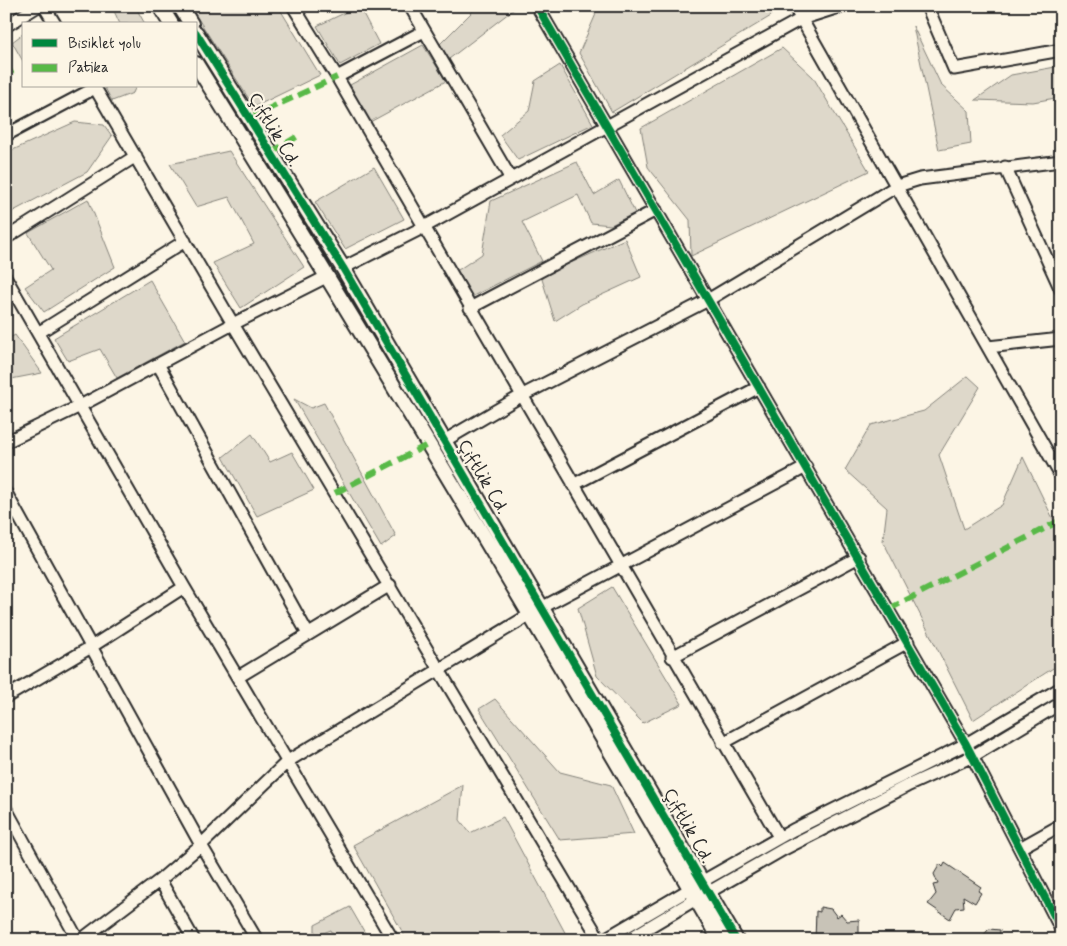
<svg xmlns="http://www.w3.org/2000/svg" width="1067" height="946" font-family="Mynerve,sans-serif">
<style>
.green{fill:#ded8ca;stroke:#84827a}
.building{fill:#c8c3b7;stroke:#2b2b2b}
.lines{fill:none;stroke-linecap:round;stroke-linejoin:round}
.minor-casing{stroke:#2b2b2b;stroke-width:15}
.tertiary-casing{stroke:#2b2b2b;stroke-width:18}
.minor{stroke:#fcf5e5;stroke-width:11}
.tertiary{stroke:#fcf5e5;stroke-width:14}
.quiet{stroke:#58b947;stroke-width:6;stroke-dasharray:12 6;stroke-linecap:butt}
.cycleway-casing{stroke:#fcf5e5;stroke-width:11}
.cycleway{stroke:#00873e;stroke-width:8}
.labels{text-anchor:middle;stroke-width:4.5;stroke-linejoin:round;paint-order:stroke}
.street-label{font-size:19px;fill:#2b2b2b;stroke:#fcf5e5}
</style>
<rect width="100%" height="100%" fill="#fcf5e5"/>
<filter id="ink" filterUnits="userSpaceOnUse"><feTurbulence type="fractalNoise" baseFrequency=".02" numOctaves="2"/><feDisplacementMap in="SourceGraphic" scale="10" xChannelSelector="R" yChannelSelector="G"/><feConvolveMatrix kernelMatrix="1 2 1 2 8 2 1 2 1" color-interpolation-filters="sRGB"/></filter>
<g filter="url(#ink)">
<!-- green -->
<path class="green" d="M127 6H135L145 24H120L114 11Z
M190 6H278L320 75 254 107Z
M359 6 379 44 340 65 317 26Z
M478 6H518L449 59 440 44Z
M580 6H766L771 16 612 112 579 53 596 14Z
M913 26 941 85 969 111 971 144 939 150Z
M24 33V63L12 42Z
M423 45 446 81 370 122 350 85Z
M782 48 813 77 869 171 691 256 690 220 648 167 641 128Z
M560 65 593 124 518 160 500 135 529 111 535 81Z
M1061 66V97L1033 102 975 100 1011 75Z
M104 86H136L133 93 112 101Z
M75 122 104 125 112 136 87 172 6 215V153Z
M229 151 304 267 241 308 213 263 254 244 229 197 196 207 170 164Z
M577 162 594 195 619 180 635 213 611 225 591 223 578 195 522 222 542 261 471 297 455 272 482 254 491 201Z
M374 167 404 219 345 249 315 202Z
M88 199 115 267 44 312 25 287 51 270 28 233Z
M625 239 641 277 582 304 555 321 541 276Z
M150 280 185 341 117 378 100 349 68 361 54 338Z
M15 335 42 373 6 380V340Z
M968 376 980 387 939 455 964 529 1002 505 1023 457 1061 535V663L973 720 883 541 887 508 845 470 871 425 924 411Z
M294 399 311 408 324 403 396 536 381 547Z
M252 434 270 462 292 452 314 490 257 516 223 457Z
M612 587 682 704 643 723 597 676 578 608Z
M495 699 560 772 611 785 634 834 560 840 479 709Z
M463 785 460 820 470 833 503 817 569 940H407L353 845Z
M350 907 369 940H336L331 930 315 936V925Z"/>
<!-- building -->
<path class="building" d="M945 863 981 887 978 891 981 893 975 903 963 896 964 907 956 908 950 919 928 904 936 894 933 885 938 884 934 874 940 864 943 867Z
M820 907 831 909 837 917 841 914 847 921 859 920V940H815L816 911 820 912Z
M989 929 1000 930 999 940H979Z"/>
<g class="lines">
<defs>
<path id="minor" d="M44 6 55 24
M293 6 337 77 779 837
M410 6 511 179
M537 6 966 744 1061 929
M794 6 1061 476
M927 6 954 69 1061 50
M6 26 38 6
M337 77 424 31
M94 86 233 324 328 276
M6 135 95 88
M1005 167 1061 290
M6 238 136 156
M343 268 424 227 801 19 842 6
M6 278 184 587 393 940
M470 308 656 210
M38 333 185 241
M988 347 1061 339
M158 364 308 634
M444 441 521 396 708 300 897 186 920 179 1061 161
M6 442 80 406 233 324 600 940
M573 485 759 387
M6 493 201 845 257 940
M543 607 806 467
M672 657 859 557
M238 677 390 585
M6 697 91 647 184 587
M723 743 908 642
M6 809 78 940
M1020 848 1061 825
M160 880 194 940
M703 881 793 830 966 744 1061 688
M709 892 784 849 907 786 973 756 1061 703
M81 940 160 880 201 845 288 761 531 614
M603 940 690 889
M627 940 696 899"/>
<path id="tertiary" d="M160 6 171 24
M180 6 191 24
M196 33 343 268 736 940
M196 64C376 353 550 645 720 940"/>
</defs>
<!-- minor casing -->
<use href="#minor" class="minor-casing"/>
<!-- tertiary casing -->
<use href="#tertiary" class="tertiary-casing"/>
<!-- minor -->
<use href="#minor" class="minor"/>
<!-- tertiary -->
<use href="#tertiary" class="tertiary"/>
<!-- quiet -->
<path class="quiet" d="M6 64 13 77
M249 118 337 77
M271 153 298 136
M335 493 429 444
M889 609 1061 520"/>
<defs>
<path id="cycleway" d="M537 6 966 744 1061 929
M196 33 343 268 736 940"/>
</defs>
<!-- cycleway casing -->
<use href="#cycleway" class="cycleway-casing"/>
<!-- cycleway -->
<use href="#cycleway" class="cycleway"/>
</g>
</g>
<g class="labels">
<!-- street labels -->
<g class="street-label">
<text transform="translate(275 129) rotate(58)" y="7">Çiftlik Cd.</text>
<text transform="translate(484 476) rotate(59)" y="7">Çiftlik Cd.</text>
<text transform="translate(689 825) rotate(60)" y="7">Çiftlik Cd.</text>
</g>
</g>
<!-- margin -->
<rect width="1067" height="946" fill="none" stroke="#fcf5e5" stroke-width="25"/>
<rect x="12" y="12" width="1042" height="921" fill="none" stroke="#2b2b2b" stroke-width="2" filter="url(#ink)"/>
<!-- legend -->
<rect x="22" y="22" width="175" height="65" fill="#fcf5e5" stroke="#a8a49b"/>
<rect x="32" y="39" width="25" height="8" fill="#00873e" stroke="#a8a49b"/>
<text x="68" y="48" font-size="15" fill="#2b2b2b">Bisiklet yolu</text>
<rect x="32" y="64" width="25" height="8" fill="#58b947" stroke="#a8a49b"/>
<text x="68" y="72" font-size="15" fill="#2b2b2b">Patika</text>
</svg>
